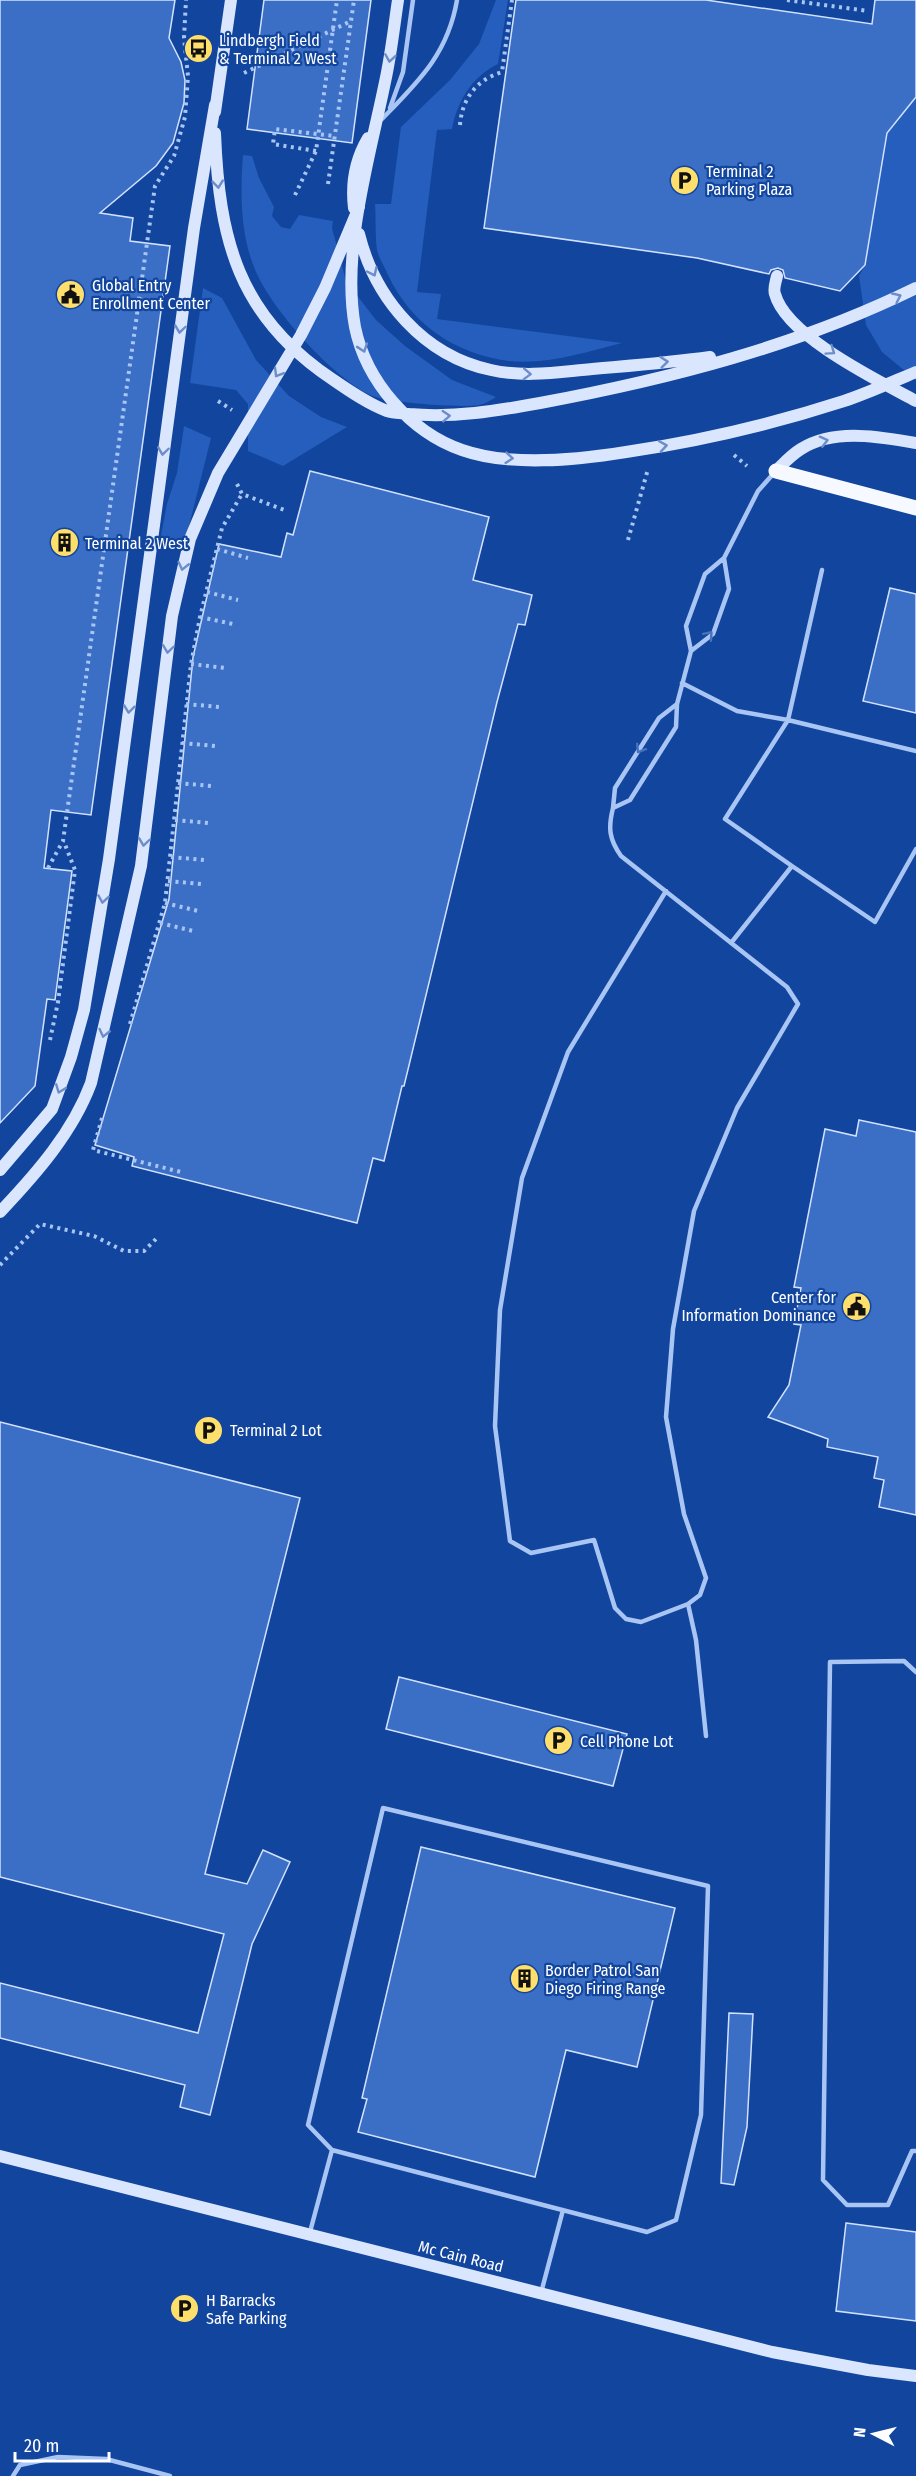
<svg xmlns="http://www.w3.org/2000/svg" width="916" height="2476" font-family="'Fira Sans Condensed',sans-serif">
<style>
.green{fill:#255ebc}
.building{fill:#3b6fc5;stroke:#d2e2fe;stroke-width:1.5}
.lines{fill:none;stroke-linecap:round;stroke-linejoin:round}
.path{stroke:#a9c5f4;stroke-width:4;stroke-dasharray:3 4.5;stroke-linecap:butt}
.lane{stroke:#a9c5f4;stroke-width:4.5}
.secondary{stroke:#d9e6fd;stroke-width:12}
.primary{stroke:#f6f9ff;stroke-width:15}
.oneway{stroke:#6c8dc9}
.oneway2{stroke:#4772bc}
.labels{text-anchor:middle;stroke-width:4.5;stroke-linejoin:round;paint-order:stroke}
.poi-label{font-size:16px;fill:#fff;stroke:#12459e;text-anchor:start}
.street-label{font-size:16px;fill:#fff;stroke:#12459e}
</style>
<rect width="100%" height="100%" fill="#12459e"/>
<!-- green -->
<path class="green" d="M496 0H508L498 64C472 76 457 102 452 129L437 130 417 292 441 294 437 319 622 343C586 352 547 365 509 361 455 354 411 324 388 275 385 267 379 259 377 250 375 235 376 219 375 204H391L401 127 450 80 479 44Z
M916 97V380L882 352 866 325 859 276 865 265 887 133Z
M243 155 252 156 259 178 274 207 272 216 281 227 290 229 299 215 333 221 332 228 346 281 376 320 405 346 452 380 496 397C491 400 485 404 479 405 461 408 387 403 370 395 332 376 276 314 258 276 240 240 240 194 243 155Z
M203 288 222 298 256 360 289 396 321 417 347 427 283 466 248 451V404L236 390 190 383Z
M184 426 211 438 183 550 159 546 167 504 177 473Z"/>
<!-- building -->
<path class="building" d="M0 0H175L169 38 181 62 185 80 184 103 173 143 156 166 100 213 133 218 130 241 170 246 91 815 51 810 44 868 72 871 55 1000 47 999 35 1086 0 1123Z
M264 0H371L352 143 247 129Z
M516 0H706L872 24 875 0H916V97L887 133 865 265 840 291 785 278 783 270 778 268 771 270 769 274 697 258 484 228Z
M310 471 489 517 473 580 532 595 525 625 518 624 497 702 404 1086H402L384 1161 373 1158 357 1223 132 1166 134 1157 95 1145 169 899 193 657 219 544 281 557 287 533 293 535Z
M890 588 916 594V713L863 701Z
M859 1120 916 1132V1515L879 1507 884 1480 874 1478 878 1457 827 1447 828 1439 768 1417 789 1385 801 1325 794 1324 801 1288 794 1287 825 1129 856 1136Z
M0 1422 300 1498 205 1874 247 1884 263 1850 290 1862 252 1944 210 2115 180 2107 185 2085 0 2038V1983L198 2033 224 1934 0 1877Z
M399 1677 627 1734 613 1786 386 1729Z
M421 1847 675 1908 637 2067 566 2050 535 2177 358 2132 367 2099 362 2098Z
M729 2013 753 2014 747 2127 734 2185 721 2183Z
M846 2223 916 2232V2321L836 2311Z"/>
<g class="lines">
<!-- path -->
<path class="path" d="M787 0 868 11
M244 73 351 21
M460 125C462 99 476 80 502 72L512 0
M316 151 273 144 275 129 334 136
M328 184 354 0
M295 195 316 151 337 0
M218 401 232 410
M734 455 747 466
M237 484 242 494 287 511
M628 540 648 469
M217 549 248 558
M207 592 238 600
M200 617 233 624
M191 664 225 668
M186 704 220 707
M182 743 215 746
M178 783 211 786
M175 820 208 823
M171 857 204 860
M48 868 63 841 155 186 174 156 185 117 188 76 184 38 186 0
M168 881 201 884
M165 903 198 911
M160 923 193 931
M130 1024 165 903 191 664 200 617 222 528 242 494
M50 1040 58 1002 75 870 64 842
M102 1118 93 1150 181 1172
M0 1265 40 1224 94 1236 124 1251H144L157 1238"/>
<!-- lane -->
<path class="lane" d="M390 108 403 72 413 0
M382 119C418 82 448 54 457 0
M724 558 729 589 713 634 691 651 686 626 705 574 724 558 758 491 774 473
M822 570 788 720 916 751
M682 683 737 711 788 720 725 819 792 866
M677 704 659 718 615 788 613 808 630 800 676 727 677 704 691 651
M613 808C608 828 609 839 621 856L787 987 798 1004 737 1108 694 1211 673 1329 666 1417 684 1514 706 1578 700 1595 688 1604 641 1622 626 1619 615 1608 594 1540 531 1553 510 1541 495 1426 500 1310 522 1178 568 1052 666 891
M731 943 792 866 875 922 916 849
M688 1604 696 1640 706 1736
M916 1672 904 1661 830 1662 823 2180 847 2205H888L912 2151H916
M383 1808 708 1886 701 2115 676 2220 647 2232 332 2150 308 2125Z
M310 2232 332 2150
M541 2293 563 2210
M13 2476 20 2465 58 2457 106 2459 170 2476"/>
<!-- secondary -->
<path class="secondary" d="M398 0C394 27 391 55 385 82 370 156 341 251 355 327 366 381 410 432 462 450 510 467 576 460 626 452 700 441 773 424 844 401 868 393 892 382 916 372
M215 112 231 0
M215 133C219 239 238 316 332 379 348 390 368 404 387 411 393 413 402 413 409 414 454 418 496 411 540 403 669 379 798 346 916 288
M354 208C351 183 355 160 368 138
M359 234C375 299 424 356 491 370 522 377 552 373 582 370 625 366 667 363 710 357
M777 276C776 281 773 289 775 294 786 336 879 381 916 401
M776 471C784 463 791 455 801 449 835 428 879 437 916 443
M0 1170 52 1109 71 1057 84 1010 109 859 194 228 215 105
M0 1212C36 1174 73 1132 91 1083L141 866 172 616 190 539 218 473 301 335 325 288 359 207
M0 2156 772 2352 868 2370 916 2376"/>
<!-- primary -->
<path class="primary" d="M776 471 916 508"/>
</g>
<!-- one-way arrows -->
<defs><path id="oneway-chevron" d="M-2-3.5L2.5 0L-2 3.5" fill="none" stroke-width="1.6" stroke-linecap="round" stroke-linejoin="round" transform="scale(1.5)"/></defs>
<g class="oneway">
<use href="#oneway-chevron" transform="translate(390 58) rotate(99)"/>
<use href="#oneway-chevron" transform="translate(218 184) rotate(84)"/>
<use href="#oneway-chevron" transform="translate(373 272) rotate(65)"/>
<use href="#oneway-chevron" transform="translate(897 297) rotate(-25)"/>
<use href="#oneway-chevron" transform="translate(180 329) rotate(98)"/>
<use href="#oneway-chevron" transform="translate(363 348) rotate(71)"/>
<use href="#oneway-chevron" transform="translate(831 351) rotate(35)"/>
<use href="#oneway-chevron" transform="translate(664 362) rotate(-6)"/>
<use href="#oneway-chevron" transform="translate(278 373) rotate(121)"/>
<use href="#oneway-chevron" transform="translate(527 374) rotate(2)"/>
<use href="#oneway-chevron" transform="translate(446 416) rotate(-3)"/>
<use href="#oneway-chevron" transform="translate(824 441) rotate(-14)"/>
<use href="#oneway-chevron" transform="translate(663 446) rotate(-9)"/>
<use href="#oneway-chevron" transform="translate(163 451) rotate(98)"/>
<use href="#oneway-chevron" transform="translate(509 458) rotate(5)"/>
<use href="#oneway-chevron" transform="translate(183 566) rotate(103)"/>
<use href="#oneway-chevron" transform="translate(168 649) rotate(98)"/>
<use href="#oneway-chevron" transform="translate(129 709) rotate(97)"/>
<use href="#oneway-chevron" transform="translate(144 842) rotate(98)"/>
<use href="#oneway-chevron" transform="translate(103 899) rotate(99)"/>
<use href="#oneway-chevron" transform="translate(104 1033) rotate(103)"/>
<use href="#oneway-chevron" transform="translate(60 1089) rotate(111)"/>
</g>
<g class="oneway2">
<use href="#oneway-chevron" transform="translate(709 635) rotate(-49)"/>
<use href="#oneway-chevron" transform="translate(640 749) rotate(122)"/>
</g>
<!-- icons -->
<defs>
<symbol id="bus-disc" viewBox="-11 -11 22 22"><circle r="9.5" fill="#ffdf6c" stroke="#12459e"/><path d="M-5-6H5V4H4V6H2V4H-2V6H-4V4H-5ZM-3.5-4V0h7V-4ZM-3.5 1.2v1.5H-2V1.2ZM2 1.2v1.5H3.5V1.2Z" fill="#111"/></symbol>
<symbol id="parking-disc" viewBox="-11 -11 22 22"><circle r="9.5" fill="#ffdf6c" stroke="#12459e"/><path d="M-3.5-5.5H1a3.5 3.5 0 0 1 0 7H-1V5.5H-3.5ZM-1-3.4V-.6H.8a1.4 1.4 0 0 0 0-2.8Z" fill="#111"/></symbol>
<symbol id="civic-disc" viewBox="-11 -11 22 22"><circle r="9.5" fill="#ffdf6c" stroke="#12459e"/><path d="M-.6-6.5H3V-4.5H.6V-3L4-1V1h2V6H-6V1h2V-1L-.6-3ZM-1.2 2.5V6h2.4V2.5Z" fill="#111"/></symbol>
<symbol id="building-disc" viewBox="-11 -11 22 22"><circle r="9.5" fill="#ffdf6c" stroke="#12459e"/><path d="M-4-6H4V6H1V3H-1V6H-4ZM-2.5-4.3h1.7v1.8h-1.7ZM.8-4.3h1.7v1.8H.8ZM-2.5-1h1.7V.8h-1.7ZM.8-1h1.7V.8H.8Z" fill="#111"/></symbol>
</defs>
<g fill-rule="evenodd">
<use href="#bus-disc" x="182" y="32" width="33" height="33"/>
<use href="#parking-disc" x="668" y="164" width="33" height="33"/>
<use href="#civic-disc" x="54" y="278" width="33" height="33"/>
<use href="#building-disc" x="48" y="526" width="33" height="33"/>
<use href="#civic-disc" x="840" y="1290" width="33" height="33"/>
<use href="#parking-disc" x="192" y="1414" width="33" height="33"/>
<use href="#parking-disc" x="542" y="1724" width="33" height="33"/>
<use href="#building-disc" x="508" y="1962" width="33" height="33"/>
<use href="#parking-disc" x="168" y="2292" width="33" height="33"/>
</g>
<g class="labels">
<!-- poi labels -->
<g class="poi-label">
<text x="219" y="46">Lindbergh Field<tspan x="219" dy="18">&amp; Terminal 2 West</tspan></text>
<text x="706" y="177">Terminal 2<tspan x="706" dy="18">Parking Plaza</tspan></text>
<text x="92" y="291">Global Entry<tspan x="92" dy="18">Enrollment Center</tspan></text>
<text x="85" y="549">Terminal 2 West</text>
<text x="836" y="1303" text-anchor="end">Center for<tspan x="836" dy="18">Information Dominance</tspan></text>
<text x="230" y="1436">Terminal 2 Lot</text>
<text x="580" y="1747">Cell Phone Lot</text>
<text x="545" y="1976">Border Patrol San<tspan x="545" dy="18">Diego Firing Range</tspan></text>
<text x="206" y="2306">H Barracks<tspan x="206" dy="18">Safe Parking</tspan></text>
</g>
<!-- street labels -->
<g class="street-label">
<text transform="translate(461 2256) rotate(14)" y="6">Mc Cain Road</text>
</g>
</g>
<!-- north arrow -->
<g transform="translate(874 2434) rotate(277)" stroke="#12459e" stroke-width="4.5" paint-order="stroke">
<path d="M0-4.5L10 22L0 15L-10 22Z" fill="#ffffff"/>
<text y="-9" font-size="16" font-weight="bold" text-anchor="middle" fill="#ffffff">N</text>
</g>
<!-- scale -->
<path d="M15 2452v9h94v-9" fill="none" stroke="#ffffff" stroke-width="3"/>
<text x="24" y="2452" font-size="18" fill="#ffffff" stroke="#12459e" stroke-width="4.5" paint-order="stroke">20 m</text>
</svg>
